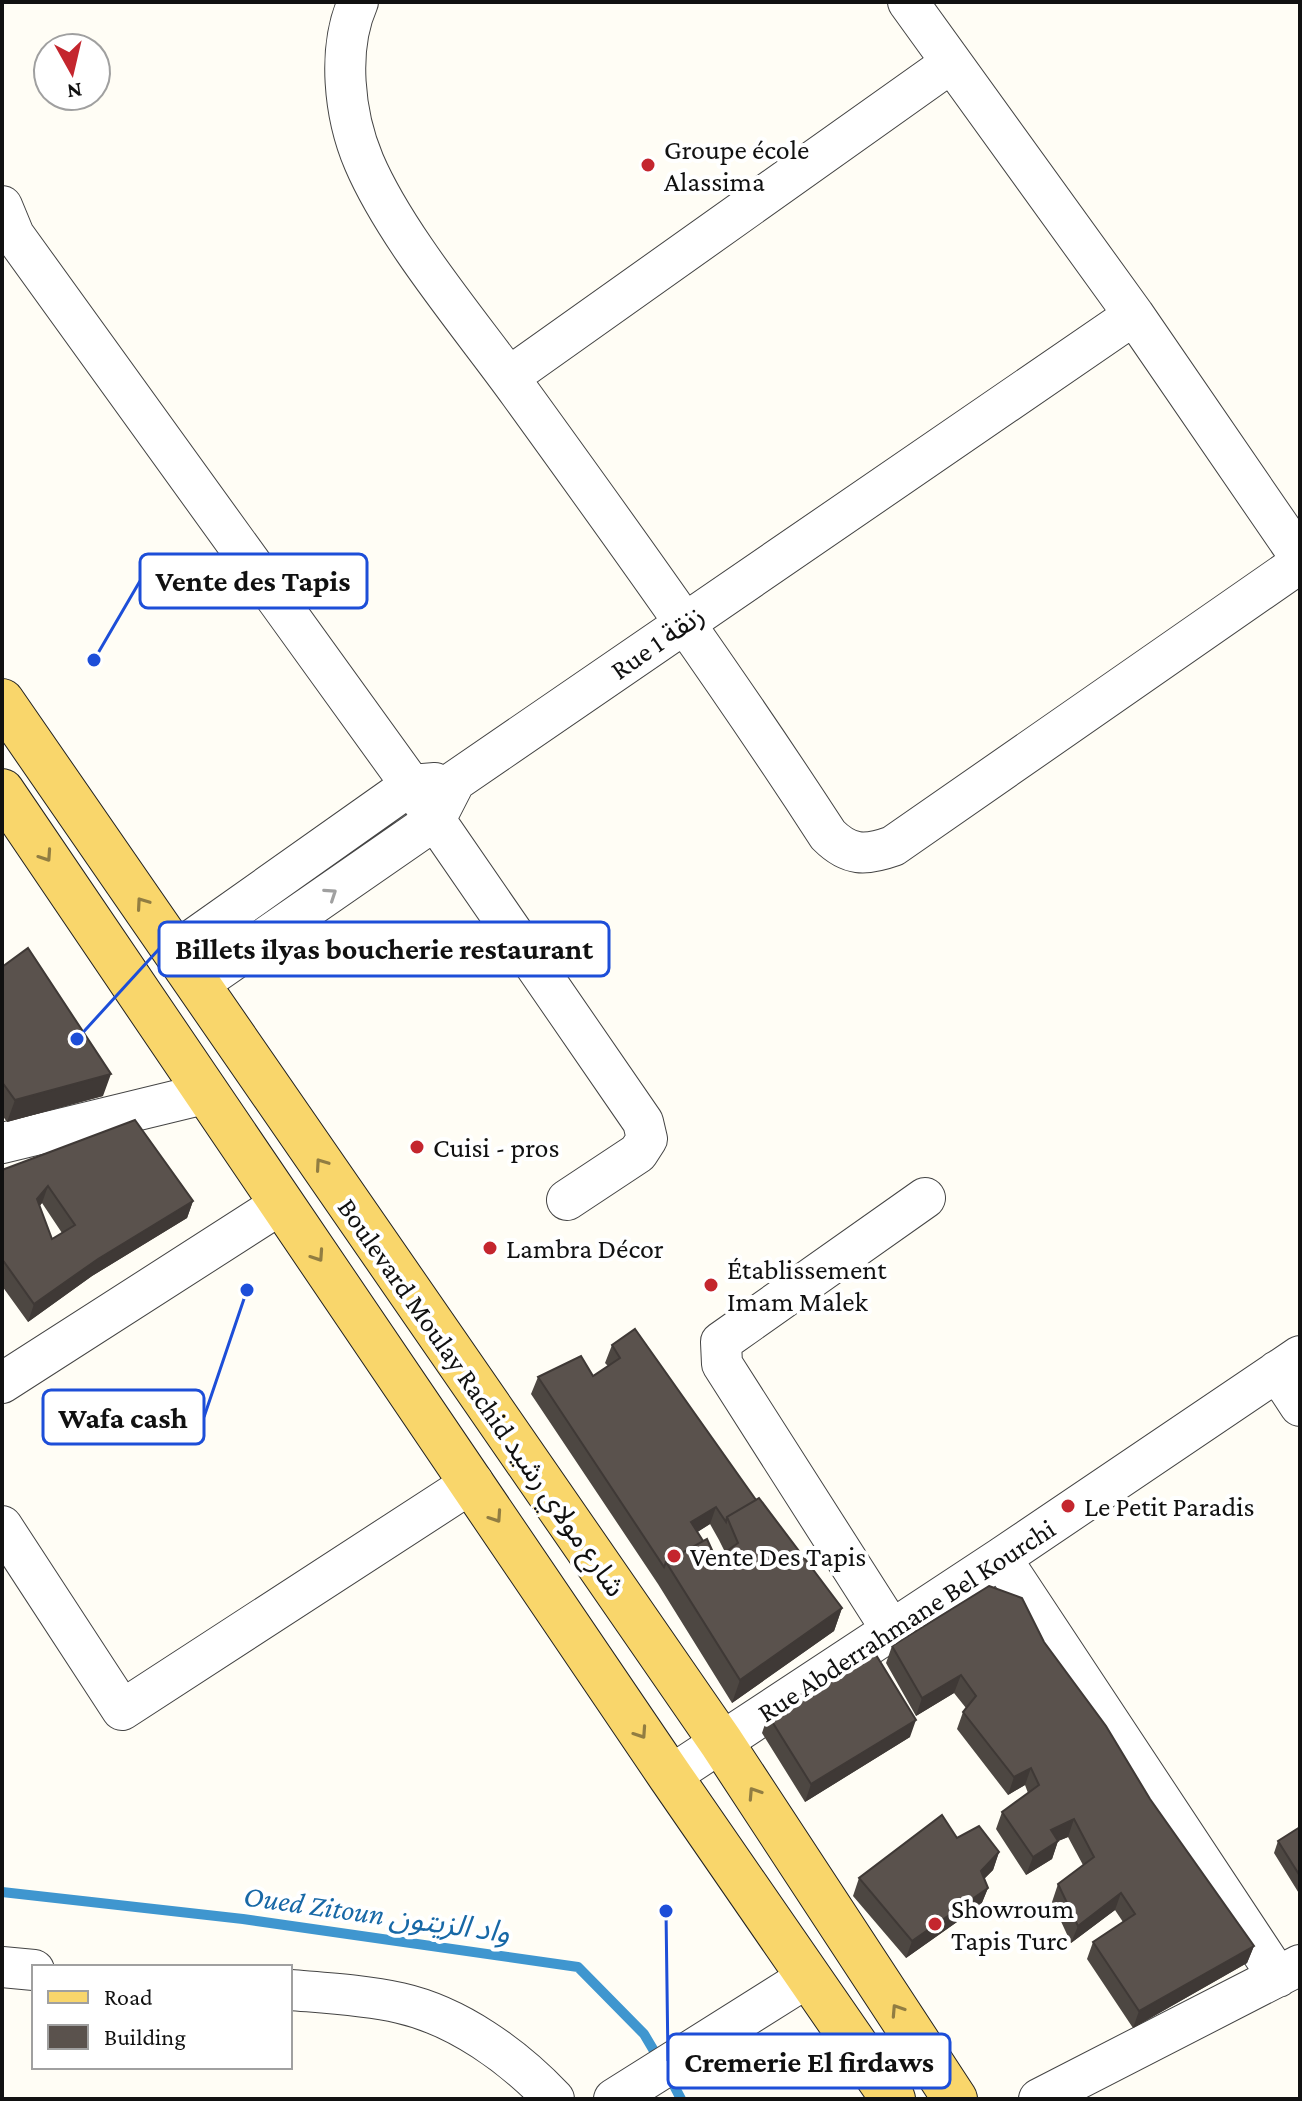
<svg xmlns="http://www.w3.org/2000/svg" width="1302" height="2101" font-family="'Crimson Pro','Noto Sans Arabic',serif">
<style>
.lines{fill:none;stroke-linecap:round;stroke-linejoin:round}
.stream{stroke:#3f96cf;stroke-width:10}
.minor-casing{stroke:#444;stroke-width:42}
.major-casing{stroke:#222;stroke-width:46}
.minor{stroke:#fff;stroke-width:40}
.major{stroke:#f9d66b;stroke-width:44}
.wall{fill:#4d4742;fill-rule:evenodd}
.shaded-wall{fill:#3f3936}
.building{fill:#5a524d;stroke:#3f3936;stroke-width:2;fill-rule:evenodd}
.oneway{stroke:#917d42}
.oneway2{stroke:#a0a0a0}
.poi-dot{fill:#c4262e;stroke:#fff;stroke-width:3}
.labels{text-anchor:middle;stroke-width:8;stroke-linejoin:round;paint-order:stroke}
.poi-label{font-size:28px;fill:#111;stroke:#fff;text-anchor:start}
.street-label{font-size:28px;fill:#111;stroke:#fff}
.water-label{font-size:30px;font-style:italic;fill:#1768a6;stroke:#fff}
.leader{fill:none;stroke:#1d4ed8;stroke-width:3}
.callout-dot{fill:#1d4ed8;stroke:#fff;stroke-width:3}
.callout{fill:#fff;stroke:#1d4ed8;stroke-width:3}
.callout-label{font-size:30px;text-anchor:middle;font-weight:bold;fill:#111}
</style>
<rect width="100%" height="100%" fill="#fffdf5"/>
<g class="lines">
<!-- stream -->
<path class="stream" d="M2 1892 243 1919 578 1967 644 2034 660 2061
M668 2074 681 2099"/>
<defs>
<path id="minor" d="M358 2C337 49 344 115 364 162 396 237 471 325 520 393 625 538 730 684 828 835 849 856 865 856 893 846L1300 563
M908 2 1134 315 1300 557
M2 206 14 235 411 785 643 1122 647 1139 638 1153 567 1200
M509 377 951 63
M175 952 411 785 435 783
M197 985 435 820 455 781 1134 315
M2 1143 208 1093
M1277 1371 1300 1406
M2 1383 281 1204
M2 1526 122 1710 473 1482
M1001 1558 1278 1977
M891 1629 722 1364 721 1342 925 1198
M670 1776 1001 1558 1300 1356
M2 1967 34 1970
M290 1990C326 1993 365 1995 400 2003 458 2016 513 2056 554 2099
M614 2099 808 1977
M1039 2099 1300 1965"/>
<path id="major" d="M2 701 721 1742 955 2099
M2 791 670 1776 893 2099"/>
</defs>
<!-- minor casing -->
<use href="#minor" class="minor-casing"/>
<!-- major casing -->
<use href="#major" class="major-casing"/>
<!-- minor -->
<use href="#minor" class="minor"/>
<!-- major -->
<use href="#major" class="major"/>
</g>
<!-- wall -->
<path class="wall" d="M2 967 103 1096 7 1122 2 1115Z
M2 1170 193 1201 187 1218 92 1276 28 1322 2 1286ZM42 1203 62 1233 52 1239 39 1206Z
M612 1345 756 1500 842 1608 834 1631 732 1703 658 1584 531 1394 538 1377 593 1376 608 1366 605 1363ZM710 1524 719 1540 725 1552 716 1559 697 1532Z
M1044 1642 1150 1799 1254 1946 1247 1963 1133 2028 1087 1959 1093 1942 1123 1922 1115 1910 1071 1943 1052 1902 1058 1884 1083 1865 1068 1837 1058 1841 1052 1859 1026 1875 996 1829 1002 1812 1028 1793 1025 1785 1008 1795 957 1729 963 1712 966 1708 954 1693 916 1716 886 1663 892 1646Z
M768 1715 910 1737 805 1802 762 1733Z
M1300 1827V1895L1274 1853 1278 1841Z
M957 1838 999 1852 993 1870 984 1879 988 1888 981 1905 906 1958 853 1896 859 1878Z"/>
<!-- shaded-wall -->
<path class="shaded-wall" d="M111 1074 103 1096 7 1122 15 1100Z
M48 1186 42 1203 31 1217 37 1199Z
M193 1201 187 1218 92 1276 28 1322 34 1304 98 1259Z
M716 1507 710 1524 685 1540 691 1522Z
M842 1608 834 1631 732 1703 740 1680Z
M961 1675 954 1693 916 1716 922 1698Z
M916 1720 910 1737 805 1802 811 1784Z
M1031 1768 1025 1785 1008 1795 1014 1777Z
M1074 1819 1068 1837 1044 1847 1051 1830Z
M1058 1841 1052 1859 1026 1875 1033 1857Z
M999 1852 993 1870 974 1889 981 1871Z
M988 1888 981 1905 906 1958 912 1941Z
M1121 1893 1115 1910 1071 1943 1078 1926Z
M1254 1946 1247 1963 1133 2028 1139 2011Z"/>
<!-- building -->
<path class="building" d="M28 948 111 1074 15 1100 2 1082V967Z
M135 1120 193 1201 98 1259 34 1304 2 1259V1170ZM48 1186 75 1225 52 1239 37 1199Z
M635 1329 756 1500 727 1517 726 1522 716 1507 691 1522 703 1541 666 1562 664 1567 538 1377 581 1356 593 1376 620 1358 612 1345Z
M759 1498 842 1608 740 1680 666 1562 707 1539 716 1559 738 1543 727 1517Z
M989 1586 1022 1598 1044 1642 1106 1726 1150 1799 1254 1946 1139 2011 1093 1942 1135 1914 1121 1893 1078 1926 1058 1884 1094 1857 1074 1819 1051 1830 1058 1841 1033 1857 1002 1812 1039 1785 1031 1768 1014 1777 963 1712 976 1696 961 1675 922 1698 892 1646Z
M873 1650 916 1720 811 1784 768 1715Z
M942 1815 957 1838 979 1826 999 1852 981 1871 988 1888 912 1941 859 1878Z
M1300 1827V1876L1278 1841Z"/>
<!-- one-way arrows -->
<defs><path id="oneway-chevron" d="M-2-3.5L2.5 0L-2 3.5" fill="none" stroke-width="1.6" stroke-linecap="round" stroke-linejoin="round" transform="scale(2)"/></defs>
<g class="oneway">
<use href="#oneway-chevron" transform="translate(46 856) rotate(56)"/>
<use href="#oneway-chevron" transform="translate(142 903) rotate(-125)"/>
<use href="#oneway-chevron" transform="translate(321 1164) rotate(-125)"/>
<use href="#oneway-chevron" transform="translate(318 1256) rotate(56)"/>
<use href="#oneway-chevron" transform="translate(496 1517) rotate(56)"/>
<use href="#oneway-chevron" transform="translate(641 1733) rotate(56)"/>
<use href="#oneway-chevron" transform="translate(754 1793) rotate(-123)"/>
<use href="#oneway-chevron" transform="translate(897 2010) rotate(-123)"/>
</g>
<use class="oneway2" href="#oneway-chevron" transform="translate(331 894) rotate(-34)"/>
<!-- markers -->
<g class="poi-dot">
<circle cx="648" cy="165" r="8"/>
<circle cx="417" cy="1147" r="8"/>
<circle cx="490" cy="1248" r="8"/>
<circle cx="711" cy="1285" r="8"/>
<circle cx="1068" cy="1506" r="8"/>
<circle cx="674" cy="1556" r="8"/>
<circle cx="935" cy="1924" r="8"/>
</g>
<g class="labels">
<!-- poi labels -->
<g class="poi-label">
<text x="664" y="159">Groupe école<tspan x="664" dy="32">Alassima</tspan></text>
<text x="433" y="1157">Cuisi - pros</text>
<text x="506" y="1258">Lambra Décor</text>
<text x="727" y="1279">Établissement<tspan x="727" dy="32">Imam Malek</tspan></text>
<text x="1084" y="1516">Le Petit Paradis</text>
<text x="690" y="1566">Vente Des Tapis</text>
<text x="951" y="1918">Showroum<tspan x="951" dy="32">Tapis Turc</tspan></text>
</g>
<!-- street labels -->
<g class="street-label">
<text transform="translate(657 642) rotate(-35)" y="10">Rue 1 زنقة</text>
<text transform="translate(482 1397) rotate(55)" y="10">Boulevard Moulay Rachid شارع مولاي رشيد</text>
<text transform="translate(906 1620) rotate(-33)" y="10">Rue Abderrahmane Bel Kourchi</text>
</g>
<!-- water labels -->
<g class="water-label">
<text transform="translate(377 1914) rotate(8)" y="10">Oued Zitoun واد الزيتون</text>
</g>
</g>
<!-- callouts -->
<path class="leader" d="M94 660L140 581M77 1039L159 949M247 1290L204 1417M666 1911L668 2061"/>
<g class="callout-dot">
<circle cx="94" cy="660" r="8"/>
<circle cx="77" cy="1039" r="8"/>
<circle cx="247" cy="1290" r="8"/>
<circle cx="666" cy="1911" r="8"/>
</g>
<g class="callout">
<rect x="140" y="554" width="227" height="54" rx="8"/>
<rect x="159" y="922" width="450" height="54" rx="8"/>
<rect x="43" y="1390" width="161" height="54" rx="8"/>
<rect x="668" y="2034" width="282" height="54" rx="8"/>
</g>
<g class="callout-label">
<text x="253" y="591">Vente des Tapis</text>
<text x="384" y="959">Billets ilyas boucherie restaurant</text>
<text x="123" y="1428">Wafa cash</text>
<text x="809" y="2072">Cremerie El firdaws</text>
</g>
<!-- border -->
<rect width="1302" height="2101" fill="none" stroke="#111111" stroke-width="8"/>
<!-- legend -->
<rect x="32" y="1965" width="260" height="104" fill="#ffffff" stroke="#a0a0a0" stroke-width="2"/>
<rect x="48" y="1991" width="40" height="12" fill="#f9d66b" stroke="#a0a0a0" stroke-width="2"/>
<text x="104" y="2005" font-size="24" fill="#111111">Road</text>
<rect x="48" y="2025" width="40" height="24" fill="#5a524d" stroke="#a0a0a0" stroke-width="2"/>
<text x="104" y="2045" font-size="24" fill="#111111">Building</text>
<!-- north arrow -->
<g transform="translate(72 72) rotate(172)"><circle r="38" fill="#ffffff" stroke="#a0a0a0" stroke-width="2"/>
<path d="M0-6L14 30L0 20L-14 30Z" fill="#c4262e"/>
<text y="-12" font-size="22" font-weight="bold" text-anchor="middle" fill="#111111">N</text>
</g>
</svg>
